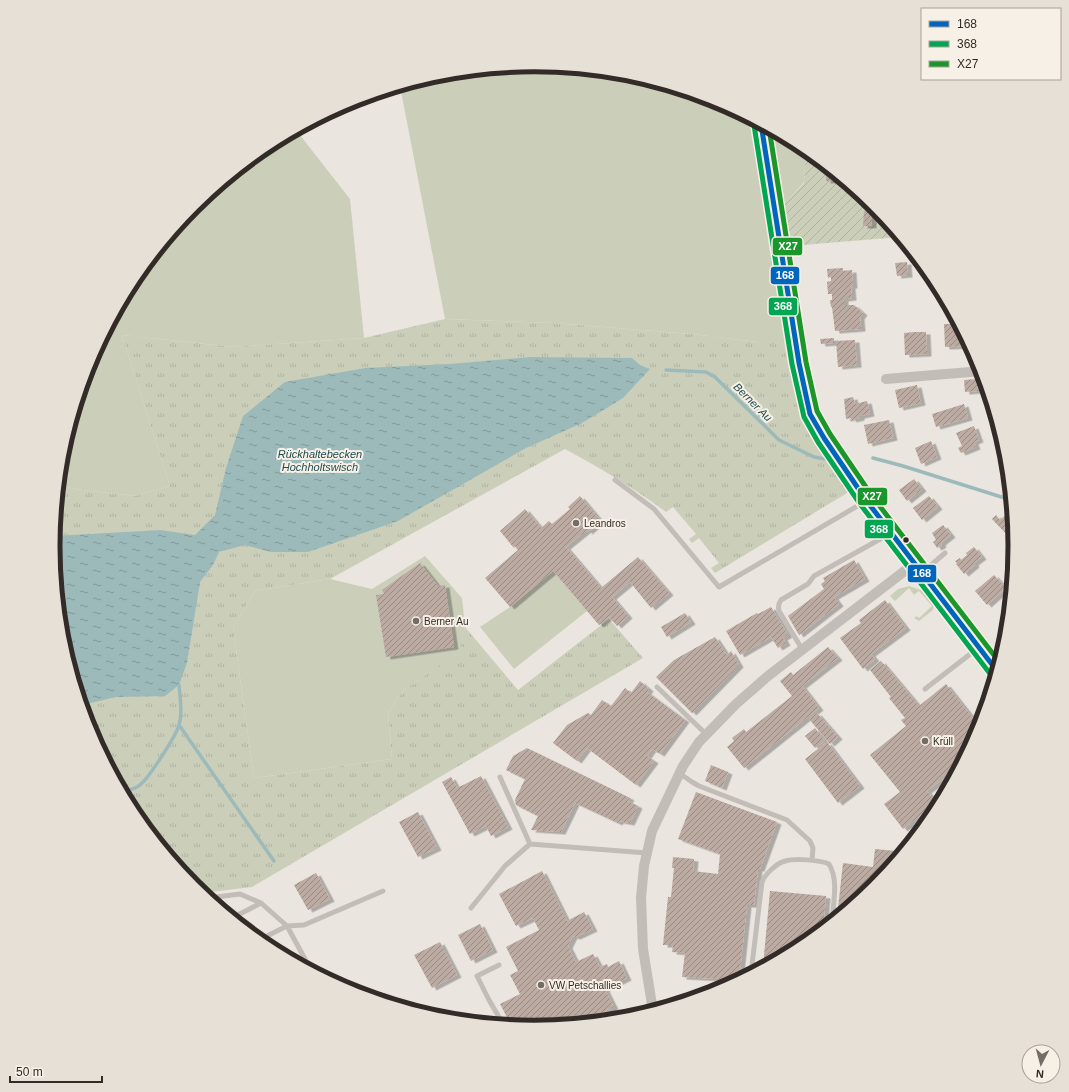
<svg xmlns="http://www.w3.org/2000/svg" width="1069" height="1092" font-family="Arial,sans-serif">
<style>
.grass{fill:#cbcfba}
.park{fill:url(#park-tufts)}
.garden{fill:url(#garden-furrows)}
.water{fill:url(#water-ripples)}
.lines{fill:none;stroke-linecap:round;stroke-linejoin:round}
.stream{stroke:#9dbaba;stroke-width:3.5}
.building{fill:url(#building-hatch);filter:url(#shadow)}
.lane{stroke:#c3bdb8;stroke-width:5}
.street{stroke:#c3bdb8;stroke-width:10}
.secondary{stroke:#b4aea9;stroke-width:14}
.bus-1-casing{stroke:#f7f0e6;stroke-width:8}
.bus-2-casing{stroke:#f7f0e6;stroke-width:8}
.bus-3-casing{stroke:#f7f0e6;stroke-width:8}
.bus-1{stroke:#0065bd;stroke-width:5}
.bus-2{stroke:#00a651;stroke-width:5}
.bus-3{stroke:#1a962b;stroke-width:5}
.poi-dot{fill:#736c67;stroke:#f7f0e6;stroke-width:1.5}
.bus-dot{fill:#332b27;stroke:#f7f0e6;stroke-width:1.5}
.labels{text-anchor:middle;stroke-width:4;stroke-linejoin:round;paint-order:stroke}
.poi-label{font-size:10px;fill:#332b27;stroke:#f7f0e6;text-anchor:start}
.water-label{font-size:11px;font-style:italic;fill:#204d51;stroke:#f7f0e6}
.rim{fill:none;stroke:#332b27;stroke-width:5}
.line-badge{stroke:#f7f0e6;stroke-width:1.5}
.badge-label{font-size:11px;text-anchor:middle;font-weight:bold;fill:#fff}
</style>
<defs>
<pattern id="park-tufts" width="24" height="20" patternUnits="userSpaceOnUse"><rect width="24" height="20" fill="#cbcfba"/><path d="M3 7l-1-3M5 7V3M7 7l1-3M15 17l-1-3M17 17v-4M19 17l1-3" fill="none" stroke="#afb2a0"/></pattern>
<pattern id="garden-furrows" width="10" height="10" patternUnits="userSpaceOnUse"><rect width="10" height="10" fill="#cbcfba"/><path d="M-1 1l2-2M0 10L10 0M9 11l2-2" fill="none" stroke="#afb2a0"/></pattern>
<pattern id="water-ripples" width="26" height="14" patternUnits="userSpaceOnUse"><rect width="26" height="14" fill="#9dbaba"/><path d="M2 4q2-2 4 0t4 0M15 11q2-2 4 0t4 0" fill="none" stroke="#819797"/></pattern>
<pattern id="building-hatch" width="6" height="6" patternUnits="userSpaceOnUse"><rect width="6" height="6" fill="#bcaba2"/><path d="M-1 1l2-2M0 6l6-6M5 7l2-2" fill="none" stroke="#998b84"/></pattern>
<filter id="shadow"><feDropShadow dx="4.5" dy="2.5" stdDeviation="0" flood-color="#0004"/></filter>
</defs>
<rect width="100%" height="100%" fill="#eae5df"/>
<!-- grass -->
<path class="grass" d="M535 65 629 74 719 101 756 121 766 204 788 342H758L692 334 553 323 445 319 400 86 441 74Z
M768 128 806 149 804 182 784 205 775 171Z
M296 130 350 199 364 338 234 347 122 335 170 486 135 496 74 489 59 485 62 452 90 362 134 278 194 205 267 146Z
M425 556 462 598 465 627 460 652 404 690 388 712 392 759 254 778 233 627 255 591 330 579 372 589Z
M553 571 587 611 514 669 480 627 510 607Z
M909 586 921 590 934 604 933 610 919 621 914 618 917 616 919 618 932 606 919 591 914 595 909 588 895 601 890 596 898 589Z"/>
<!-- park -->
<path class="park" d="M445 319 553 323 692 334 758 342H788L799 390 802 410 816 438 852 490 715 573 711 568 719 563 699 538 692 543 689 539 696 534 673 507 666 512C634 488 600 468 565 449L330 579 255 591 233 627 254 778 392 759 388 712 404 690 459 652 465 627 518 690 609 619 643 658 252 887 203 893 194 886 134 813 90 730 62 640 53 546 59 485 74 489 135 496 170 486 122 335 234 347 364 338Z"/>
<!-- garden -->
<path class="garden" d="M806 149 875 206 900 237 791 246 784 205 804 183Z"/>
<!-- water -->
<path class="water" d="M531 357 632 358 640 365 650 369 623 398 602 411 580 424 526 448 398 521 308 552H271L245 545 219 552 213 565 200 582 187 663 179 685 165 696 116 697 82 705 62 640 53 546 54 536 160 530 195 535 215 515 226 468 243 416 285 382 365 368 450 364Z"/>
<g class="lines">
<!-- stream -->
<path class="stream" d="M666 370 706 372 715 377 779 440 814 457 825 459
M873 458 903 466 1011 500
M179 725 274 861
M124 791C130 790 137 788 141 784 150 776 176 736 179 725 183 713 180 697 179 685"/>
</g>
<!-- building -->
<path class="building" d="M826 165 835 173V181H826Z
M864 211H872V226H863Z
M913 252 921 261V262L914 263Z
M907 262 908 275 897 276 895 263Z
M843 268V271L852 270 853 286H851L852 298 844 299V305H854L863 313 860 317 861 329 835 331 832 307H831L830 300H832V294H828L827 282 831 281V277L828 278 827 269Z
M944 324H959L966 338 967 346 945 347Z
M915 332H926L927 354 905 355 904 333Z
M834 338V343L821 344 820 339Z
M855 340 857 365 838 367 836 341Z
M976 379 978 391 965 392 964 380Z
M917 385 921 403 899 408 895 390Z
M853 397 855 404 867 401 870 414 860 416V418L852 420 851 418 846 419 844 399Z
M964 404 968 418 936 427 932 414Z
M889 420 893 438 868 444 864 425Z
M974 426 979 440 974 442 976 447 961 453 958 448 962 446 956 433Z
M931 441 937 457 921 464 915 448Z
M914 479 922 489 907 501 899 490Z
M580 496 601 521 588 532 587 530 566 547 601 588 638 557 669 593 651 608 630 582 612 597 628 616 617 626 609 617 599 625 553 571 510 607 485 578 518 550 515 546 514 548 500 531 525 509 541 528 549 521 552 524 570 509 568 507Z
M929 496 938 507 922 520 913 508Z
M1010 511 1013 514 1015 535 1011 539 992 519 996 515 1000 520Z
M943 525 951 535 941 543 942 545 937 548 933 542 936 540 932 533Z
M974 547 982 557 974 563 975 565 964 574 956 564 957 563 955 561 960 558 961 560 967 555 966 553Z
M854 560 865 579 834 597 839 604 799 635 788 616 824 589 821 584 825 581 823 578Z
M420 563 438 586 445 585 454 647 386 657 376 595 384 594 382 590Z
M994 575 1006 588 987 605 975 591Z
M885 600 906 628 871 654 875 659 863 669 840 638 861 623 859 620Z
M771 607 788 635 783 638 786 643 778 648 771 637 740 655 726 631 757 613 758 614Z
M685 613 691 622 667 637 661 627Z
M715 637 727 655 731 651 739 665 692 713 656 677 674 660Z
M828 647 838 658 802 686 819 708 744 768 727 747 734 741 732 738 744 729 746 732 792 696 780 681 791 672 793 675Z
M881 661 919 706 946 684 980 727 961 765 927 791 939 806 935 814 931 818 926 811 903 829 884 804 900 792 870 755 906 726 901 720 905 718 889 698 891 697 870 670Z
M640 681 649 689 647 692 685 720 660 754 652 749 647 756 654 761 636 785 587 748 577 761 553 743 567 725 588 713 591 715 602 700 611 706 625 688 631 693Z
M817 713 838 737 830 744 809 719Z
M815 728 825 741 815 748 805 736Z
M827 742 860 786 838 803 805 759Z
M527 748 630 798 628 801 638 806 630 823 619 821 618 823 575 803 561 832 531 830 538 816 516 805 515 800 525 779 506 770 513 756Z
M711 765 728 772 722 788 705 781Z
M481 776 508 827 491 836 486 826 470 834 442 782 451 777 457 788Z
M696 792 777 822 760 869H758L754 905H747L739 980 682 977 685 953 672 952 673 945H663L668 897H671L674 868H672L673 857 694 859 693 871 718 874 720 854 678 839Z
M418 812 437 848 418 857 399 822Z
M875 849 896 851 895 862 875 887 837 917 843 863 873 867Z
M542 871 567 921 584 912 593 929 576 937 573 936 568 946 576 962 593 954 600 967 607 964 608 967 619 961 627 978 605 989 614 1007 584 1023 534 1027 511 1025 500 1004 520 994 510 975 518 971 506 947 539 930 533 918 516 926 499 894Z
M316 873 330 899 308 910 294 885Z
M770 891 826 896 823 929 802 946 765 966H763Z
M480 924 493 950 471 961 458 935Z
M440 942 457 975 432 988 414 955Z"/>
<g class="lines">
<!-- lane -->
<path class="lane" d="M615 480 654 509 719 587 866 501
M923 572 945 553
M802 649 779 611C778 607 778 604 781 600L808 584 814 576 891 533
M657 687 706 734
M925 689 978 648
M679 773 692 782 699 786 787 820 810 841 813 848 812 860
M500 777 530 844
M942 794 947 790
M208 898 240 894 261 903 287 926 311 970
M471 908 505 866 530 844 647 853
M232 918 261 903
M259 940 287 926 304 925 383 891
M499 965 477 976 489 1000 503 1024
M751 973 762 882C765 874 777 863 785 861 795 858 820 860 829 864 839 880 833 904 832 922"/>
<!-- street -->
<path class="street" d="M886 379 982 371
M653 1011 643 949 641 898 644 866 652 831 683 766 699 742 736 704 768 676 915 563"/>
<!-- secondary -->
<path class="secondary" d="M761 124 799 363 810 414 824 438 866 500 997 671"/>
<defs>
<path id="bus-1" d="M761 124 799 363 810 414 824 438 866 500 997 671"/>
<path id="bus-2" d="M754 125 792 364 804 417 818 442 860 504 991 675"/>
<path id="bus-3" d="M769 128 806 362 817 411 830 434 872 496 1000 663"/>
</defs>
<!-- bus-1 casing -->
<use href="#bus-1" class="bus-1-casing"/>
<!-- bus-2 casing -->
<use href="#bus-2" class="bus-2-casing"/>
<!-- bus-3 casing -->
<use href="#bus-3" class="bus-3-casing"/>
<!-- bus-1 -->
<use href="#bus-1" class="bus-1"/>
<!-- bus-2 -->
<use href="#bus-2" class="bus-2"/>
<!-- bus-3 -->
<use href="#bus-3" class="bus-3"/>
</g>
<!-- markers -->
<g class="poi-dot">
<circle cx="576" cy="523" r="4"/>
<circle cx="416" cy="621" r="4"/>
<circle cx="925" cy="741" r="4"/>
<circle cx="541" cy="985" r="4"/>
</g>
<circle class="bus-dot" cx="906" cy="540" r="3.5"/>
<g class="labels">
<!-- poi labels -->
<g class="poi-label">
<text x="584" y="527">Leandros</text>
<text x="424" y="625">Berner Au</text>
<text x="933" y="745">Krüll</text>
<text x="549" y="989">VW Petschallies</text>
</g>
<!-- water labels -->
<g class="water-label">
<text transform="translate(753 402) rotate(45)" y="4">Berner Au</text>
<text x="320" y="458">Rückhaltebecken<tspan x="320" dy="13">Hochholtswisch</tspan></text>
</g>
</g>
<!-- crop -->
<path d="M0 0H1069V1092H0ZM60 546a474 474 0 1 1 948 0a474 474 0 1 1-948 0Z" fill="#e7e0d7" fill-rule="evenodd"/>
<path class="rim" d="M60 546a474 474 0 1 1 948 0a474 474 0 1 1-948 0Z"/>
<g class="line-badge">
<rect x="772" y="237" width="31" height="19" rx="4" fill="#1a962b"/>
<rect x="770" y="266" width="30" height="19" rx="4" fill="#0065bd"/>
<rect x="768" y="297" width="30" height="19" rx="4" fill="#00a651"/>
<rect x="857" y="487" width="31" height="19" rx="4" fill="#1a962b"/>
<rect x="864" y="519" width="30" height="20" rx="4" fill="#00a651"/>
<rect x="907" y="564" width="30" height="19" rx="4" fill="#0065bd"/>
</g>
<g class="badge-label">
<text x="788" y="250">X27</text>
<text x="785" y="279">168</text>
<text x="783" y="310">368</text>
<text x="872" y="500">X27</text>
<text x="879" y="533">368</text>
<text x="922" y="577">168</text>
</g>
<!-- legend -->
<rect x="921" y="8" width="140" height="72" fill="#f7f0e6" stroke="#a9a19a"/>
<rect x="929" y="21" width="20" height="6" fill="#0065bd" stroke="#a9a19a"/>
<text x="957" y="28" font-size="12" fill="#332b27">168</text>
<rect x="929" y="41" width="20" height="6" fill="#00a651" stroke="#a9a19a"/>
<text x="957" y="48" font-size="12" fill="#332b27">368</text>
<rect x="929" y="61" width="20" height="6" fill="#1a962b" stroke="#a9a19a"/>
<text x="957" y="68" font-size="12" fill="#332b27">X27</text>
<!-- north arrow -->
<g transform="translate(1041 1064) rotate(186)"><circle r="19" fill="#f7f0e6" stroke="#a9a19a"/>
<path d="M0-3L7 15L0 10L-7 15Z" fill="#736c67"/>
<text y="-6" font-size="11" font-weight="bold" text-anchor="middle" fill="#332b27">N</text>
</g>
<!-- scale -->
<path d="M10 1076v6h92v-6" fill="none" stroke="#332b27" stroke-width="2"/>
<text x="16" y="1076" font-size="12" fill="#332b27" stroke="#f7f0e6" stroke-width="3" paint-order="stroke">50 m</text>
</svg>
